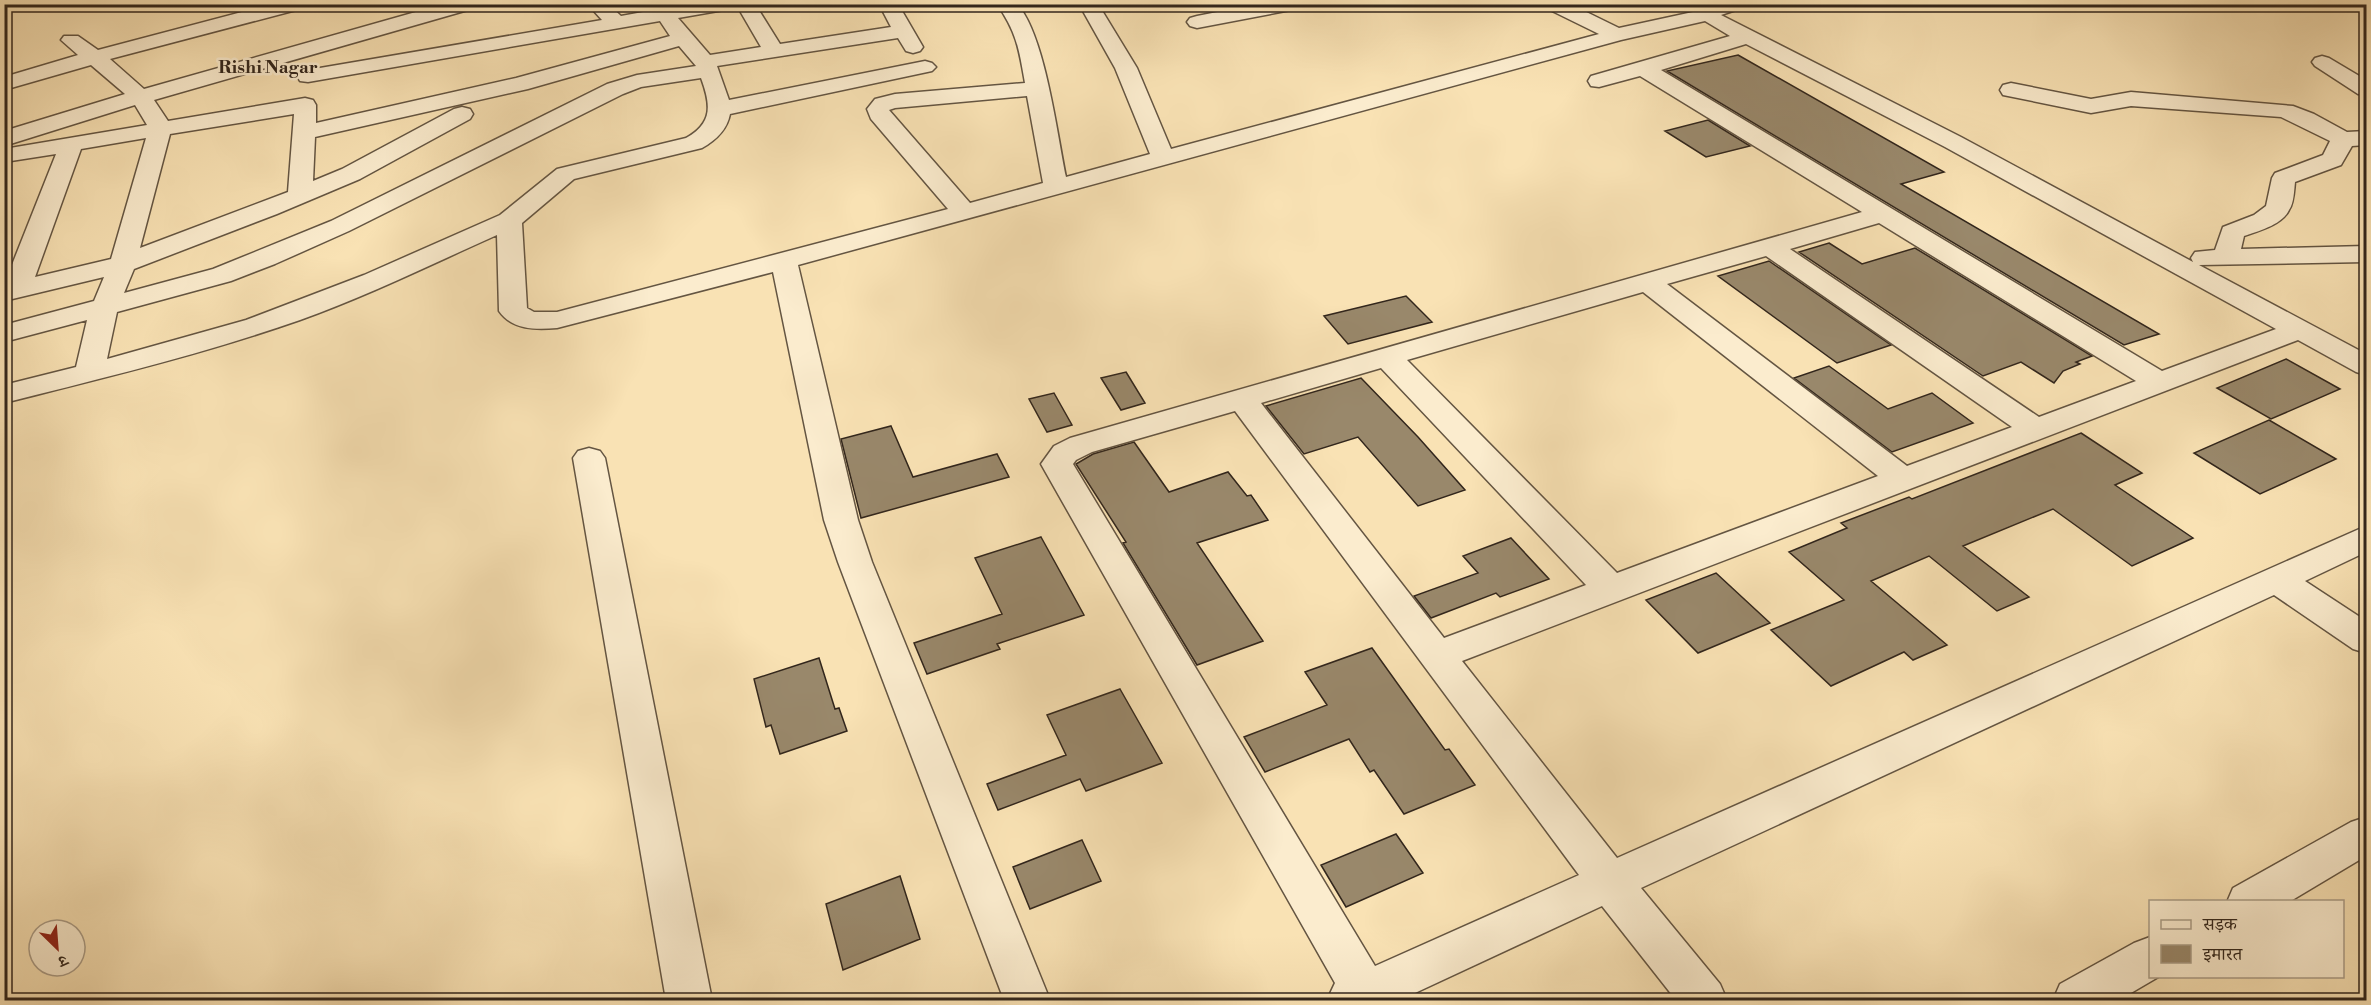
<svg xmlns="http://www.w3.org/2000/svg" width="2371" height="1005" font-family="'Libre Bodoni','Noto Serif Devanagari',serif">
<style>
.building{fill:#99886b;stroke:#32261c;stroke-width:1.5}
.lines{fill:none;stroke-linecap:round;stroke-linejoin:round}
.minor-casing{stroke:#645542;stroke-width:3}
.minor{fill:#fbecce;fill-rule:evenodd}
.labels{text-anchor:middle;stroke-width:5;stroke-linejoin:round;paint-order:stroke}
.far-neighbourhood-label{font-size:18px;font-weight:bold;fill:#32261c;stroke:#fbecce}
</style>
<rect width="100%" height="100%" fill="#f9e2b4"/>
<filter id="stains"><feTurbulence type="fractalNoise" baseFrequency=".00333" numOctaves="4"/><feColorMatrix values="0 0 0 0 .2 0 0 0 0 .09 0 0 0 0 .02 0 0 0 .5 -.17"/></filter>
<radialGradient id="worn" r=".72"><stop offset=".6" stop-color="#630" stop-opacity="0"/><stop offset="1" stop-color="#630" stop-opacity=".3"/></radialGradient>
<!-- building -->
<path class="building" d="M1738 55 1944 172 1901 184 2159 334 2124 345 1667 71Z
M1708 120 1750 146 1706 157 1665 131Z
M1829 243 1862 264 1915 248 2092 356 2076 362 2080 364 2063 371 2054 383 2021 362 1983 376 1799 252Z
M1769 261 1891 345 1837 363 1718 276Z
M1406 296 1432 322 1348 344 1324 316Z
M2286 359 2340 389 2271 419 2217 388Z
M1829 366 1888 409 1932 393 1973 423 1892 452 1794 378Z
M1126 372 1145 403 1121 410 1101 378Z
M1361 378 1418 437 1465 490 1418 506 1358 437 1304 454 1266 406Z
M1054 393 1072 425 1047 432 1029 399Z
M2269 420 2336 459 2260 494 2194 453Z
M891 426 913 477 997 454 1009 477 861 518 841 439Z
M2081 433 2142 473 2115 485 2193 538 2132 566 2053 509 1963 546 2029 597 1997 611 1929 556 1871 581 1947 645 1913 660 1904 652 1831 686 1771 630 1844 600 1789 552 1847 528 1841 523 1909 497 1912 499Z
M1134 442 1169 492 1228 472 1247 496 1251 495 1268 520 1197 543 1263 641 1197 665 1123 543 1126 542 1076 464 1093 454Z
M1041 537 1084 615 997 644 1000 649 927 674 914 643 1002 614 975 558Z
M1511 538 1549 579 1500 597 1496 593 1431 618 1414 596 1478 573 1463 556Z
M1716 573 1770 623 1698 653 1646 600Z
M1372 648 1445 750 1449 749 1475 785 1404 814 1374 770 1370 772 1349 739 1265 772 1244 737 1327 705 1305 672Z
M819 658 835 709 839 708 847 731 780 754 771 725 766 727 754 679Z
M1120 689 1162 763 1086 791 1080 779 998 810 987 784 1066 755 1047 715Z
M1396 834 1423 873 1346 907 1321 865Z
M1082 840 1101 881 1030 909 1013 867Z
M900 876 920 939 843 970 826 904Z"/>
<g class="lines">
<defs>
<path id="minor" d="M272 4H306L304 8 110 59 144 89 444 4H477L475 8 154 100 168 121 305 98 313 100 316 105V123L516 78 670 36 660 21 308 82 300 81 297 76 300 71 308 70 602 20 592 9 597 4 609 5 621 16 654 10 652 4H672L673 7 688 4H733L731 8 724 10 678 18 710 55 761 47 736 4H755L780 44 891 27 879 4H898L923 47 920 51 913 53 906 51 898 38 717 66 729 100 925 61 932 63 936 67 932 71 730 114C727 130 716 140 702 148L574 179 522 223 527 308 534 312H557L948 209 871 119 867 109 875 99 895 94 1025 83C1019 49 1017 33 997 4H1017C1045 35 1057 134 1066 177L1150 154 1115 68 1079 4H1098L1137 68 1171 149 1599 34 1546 8 1544 4H1570L1619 28 1702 10 1713 4H1744L1742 8 1721 15 1961 137 2193 262 2191 258 2195 252 2215 250 2223 227 2254 215 2266 206 2272 178 2275 173 2323 155 2330 141 2281 117 2131 106 2091 113 2003 95 2000 90 2003 85 2011 83 2091 99 2131 92 2293 106 2314 114 2347 132 2366 131V145L2352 146 2341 165 2295 182C2294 191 2294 203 2289 210 2282 225 2258 231 2244 236L2241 249 2366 246V262L2199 265 2366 354V375L2356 372 2298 340 1462 661 1617 858 2366 526V552L2305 581 2366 621V653L2353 649 2274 595 1641 888 1720 984 1727 1000H1676L1602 906 1400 1000H1327L1335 983 1041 464 1054 446 1070 438 1862 212 1640 76 1599 87 1591 86 1588 81 1591 76 1730 36 1705 21 1621 40 798 265 858 520 872 562 1050 1000H1004L838 562 824 520 773 272 557 328C536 330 512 330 499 311L497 235C432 264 367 296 300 320 203 354 103 378 4 403V385L76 367 87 320 4 342V325L94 301 104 277 4 301V285L56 154 11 161 4 159V149L147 125 135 105 4 146V131L125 94 91 65 4 90V77L78 55 61 40 64 36H78L98 50ZM1746 44 1945 147 2276 329 2162 371 1661 70ZM679 46 696 66 637 75 607 84 331 221 213 269 124 293 134 269 277 214 360 179 470 119 473 114 470 109 462 107 454 109 342 169 313 181 315 137 528 89ZM701 78C711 105 713 123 686 138L557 169 500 215 364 275 246 320 107 359 117 312 231 281 275 264 349 231 623 94 641 87ZM1027 96 1043 183 970 203 889 110 895 108ZM294 114 288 192 140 248 170 134ZM146 138 111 259 35 277 81 149ZM1879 223 2136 381 2039 417 1790 249ZM1766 256 2012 427 1907 466 1667 284ZM1643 292 1878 476 1617 573 1407 360ZM1381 368 1586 585 1444 638 1261 403ZM1235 411 1579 875 1375 966 1073 464 1076 460 1092 452Z
M1258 4H1300L1298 8 1291 10 1197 28 1190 26 1187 22 1190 18 1197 16Z
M2322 56 2329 58 2366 80V95L2358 94 2315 66 2312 62 2315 58Z
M589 448 600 451 605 458 712 1000H666L573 458 578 451Z
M2366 817V856L2289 902H2227L2233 888 2351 822Z
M2150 937V976H2160L2119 1000H2053L2060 984 2134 943Z"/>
</defs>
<!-- minor casing -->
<use href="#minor" class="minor-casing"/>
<!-- minor -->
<use href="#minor" class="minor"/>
</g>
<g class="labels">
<!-- far-neighbourhood labels -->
<g class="far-neighbourhood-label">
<text x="268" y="73">Rishi Nagar</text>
</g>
</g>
<!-- margin -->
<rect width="2371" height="1005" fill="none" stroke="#f9e2b4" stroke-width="24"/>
<rect x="6" y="6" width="2359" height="993" fill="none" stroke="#32261c" stroke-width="3"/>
<rect x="12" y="12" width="2347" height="981" fill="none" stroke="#32261c" stroke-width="1.5"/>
<!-- legend -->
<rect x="2149" y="900" width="195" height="78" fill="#fbecce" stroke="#ab9d87" stroke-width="1.5"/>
<rect x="2161" y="920" width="30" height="9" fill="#fbecce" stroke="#ab9d87" stroke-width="1.5"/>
<text x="2203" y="930" font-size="18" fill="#32261c">सड़क</text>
<rect x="2161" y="945" width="30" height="18" fill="#99886b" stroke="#ab9d87" stroke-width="1.5"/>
<text x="2203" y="960" font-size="18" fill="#32261c">इमारत</text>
<!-- north arrow -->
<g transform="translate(57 948) rotate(155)"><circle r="28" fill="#fbecce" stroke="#ab9d87" stroke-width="1.5"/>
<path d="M0-4.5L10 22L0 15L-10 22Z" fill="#8f2418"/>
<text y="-9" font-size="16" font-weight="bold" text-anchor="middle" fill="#32261c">उ</text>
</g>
<rect width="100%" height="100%" filter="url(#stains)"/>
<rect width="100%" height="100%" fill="url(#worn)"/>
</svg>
